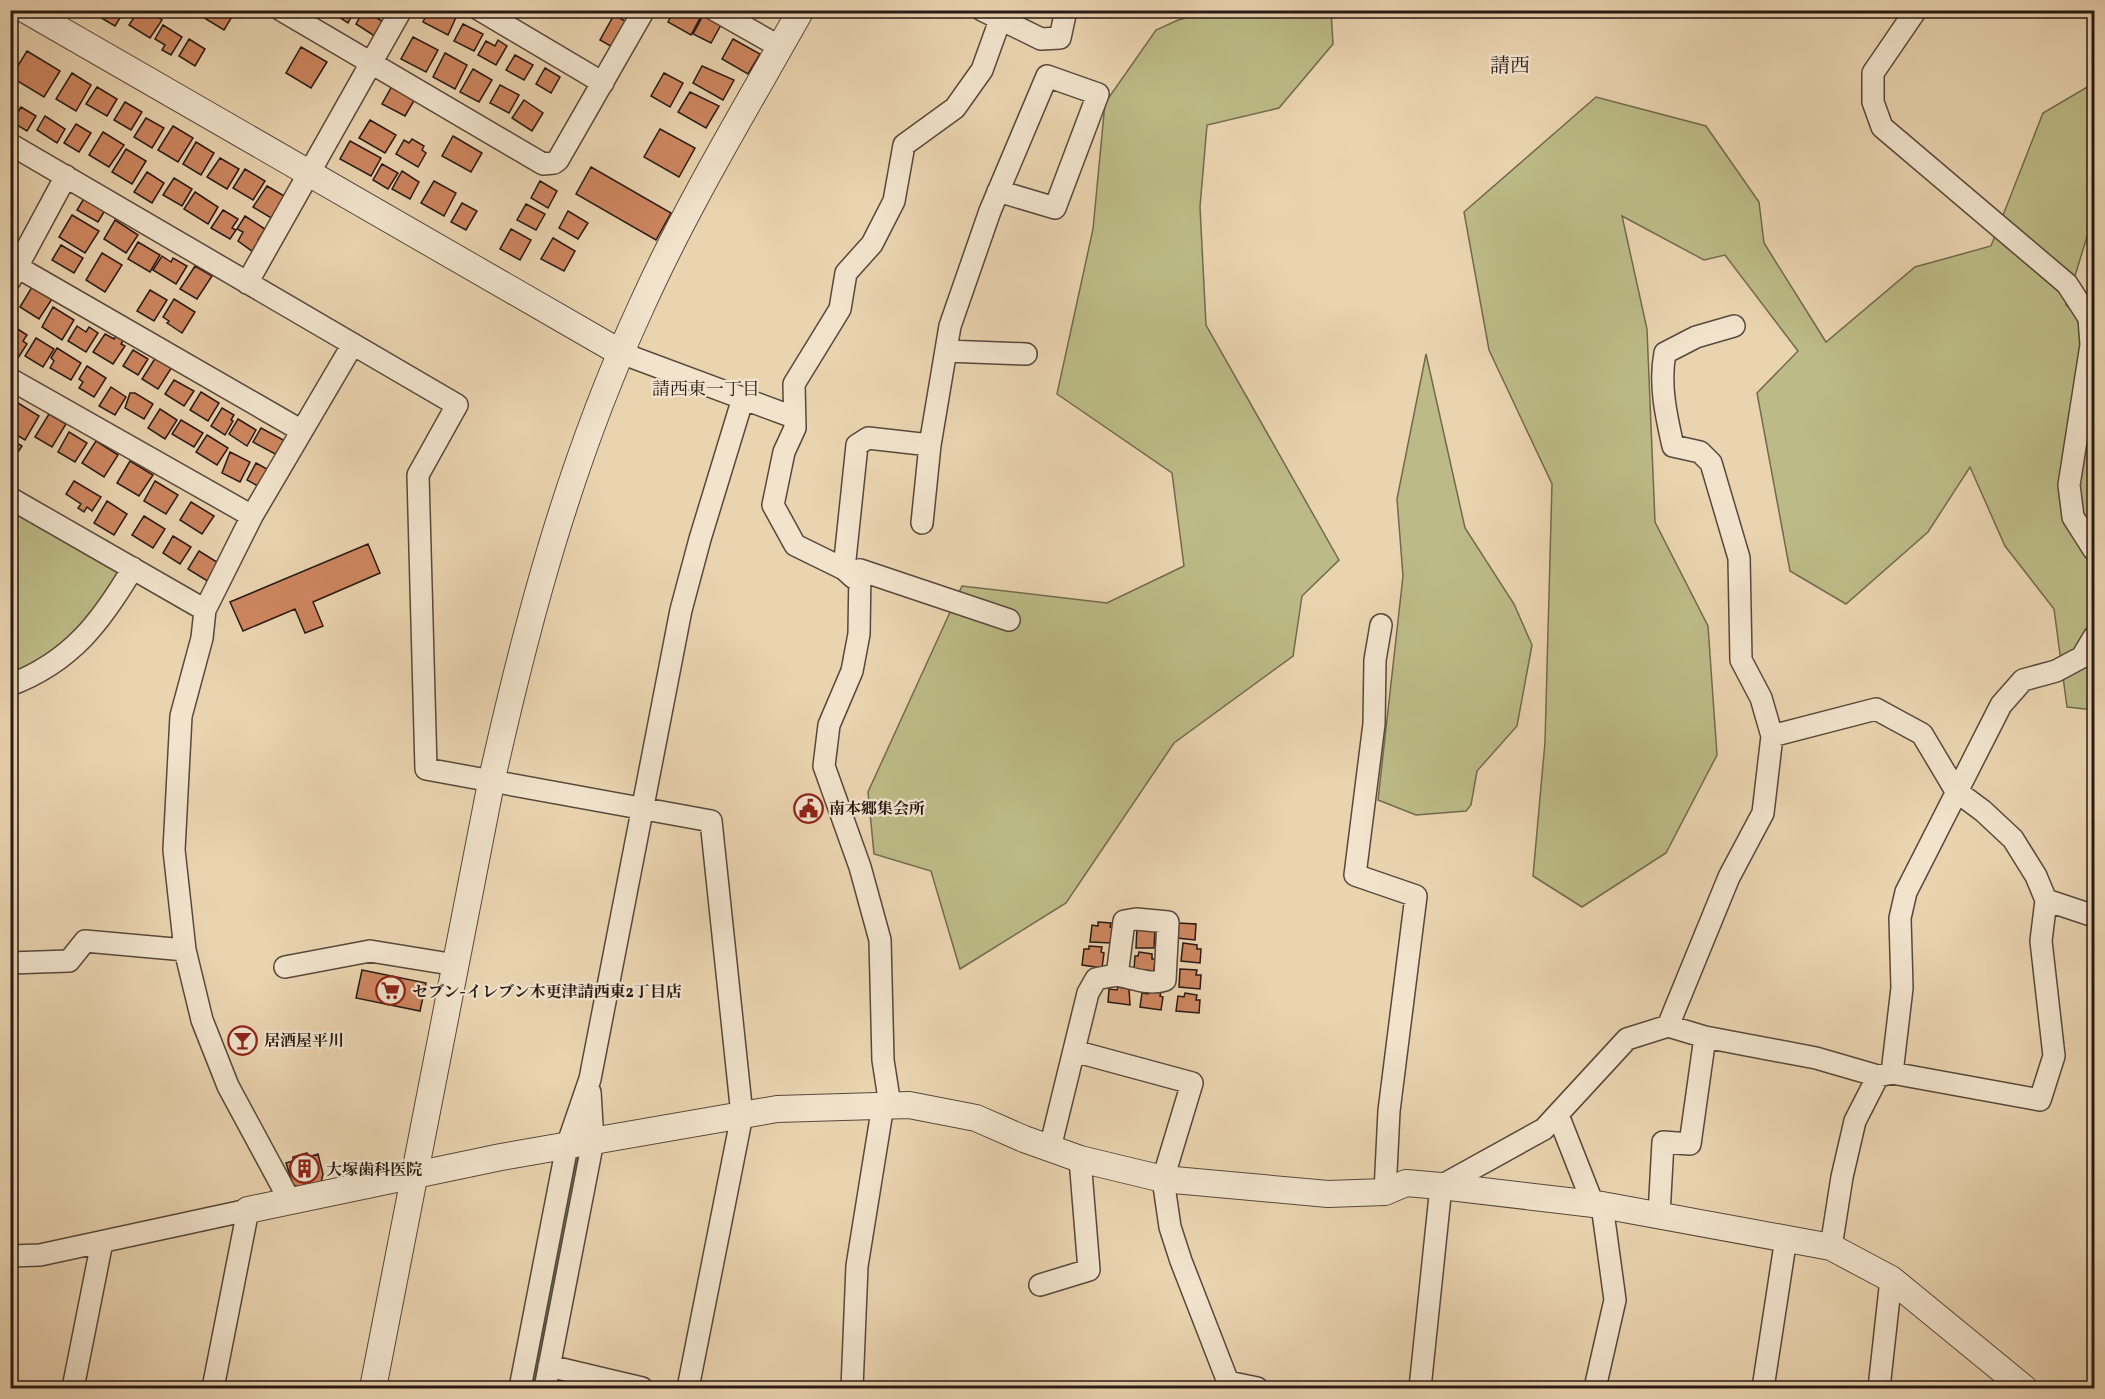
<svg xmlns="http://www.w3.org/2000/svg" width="2105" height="1399" font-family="Vollkorn,'Noto Serif JP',serif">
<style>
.green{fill:#bcbb87;stroke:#726a4e;stroke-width:1.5}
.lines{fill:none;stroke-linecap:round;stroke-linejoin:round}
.stream{stroke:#6b7870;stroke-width:5}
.building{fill:#ce8660;stroke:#281914;stroke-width:1.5}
.minor-casing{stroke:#58483b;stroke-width:24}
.tertiary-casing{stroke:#58483b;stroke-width:28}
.minor{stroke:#f1e3cc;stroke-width:21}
.tertiary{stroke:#f1e3cc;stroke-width:26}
.labels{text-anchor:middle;stroke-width:4.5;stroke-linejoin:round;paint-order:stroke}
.poi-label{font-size:16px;font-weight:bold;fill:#281914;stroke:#f1e3cc;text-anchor:start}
.neighbourhood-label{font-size:18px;fill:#281914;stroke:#f1e3cc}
.quarter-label{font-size:20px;fill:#281914;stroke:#f1e3cc}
</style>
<rect width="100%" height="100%" fill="#ead4b0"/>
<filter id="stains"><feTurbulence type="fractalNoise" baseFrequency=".00333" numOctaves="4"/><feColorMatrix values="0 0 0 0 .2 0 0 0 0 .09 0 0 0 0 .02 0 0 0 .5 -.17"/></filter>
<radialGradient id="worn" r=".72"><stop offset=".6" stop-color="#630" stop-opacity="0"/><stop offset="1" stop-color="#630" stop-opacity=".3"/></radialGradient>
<!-- green -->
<path class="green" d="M1216 10 1331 11 1333 44 1279 108 1207 125 1200 207 1206 325 1339 560 1302 596 1293 656 1174 743 1066 903 960 969 931 871 874 854 868 792 962 586 1107 603 1184 566 1172 473 1057 394 1093 229 1105 103 1156 30 1178 20Z
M2094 83V214L2066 305 2094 329V710L2067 707 2054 609 2005 546 1970 467 1928 532 1846 604 1790 571 1757 393 1798 351 1725 255 1704 260 1622 216 1647 329 1655 522 1708 626 1717 755 1666 853 1582 907 1533 876 1545 742 1552 484 1489 350 1464 212 1596 97 1706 126 1759 202 1764 243 1826 342 1915 267 1991 246 2043 113Z
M1426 354 1465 528 1514 604 1532 645 1517 726 1477 771 1471 805 1466 811 1416 815 1378 800 1403 576 1397 499Z
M11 498 133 568 98 623 11 680Z"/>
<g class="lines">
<!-- stream -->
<path class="stream" d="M532 1388 577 1155"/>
</g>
<!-- building -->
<path class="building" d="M102 10H125L115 26 98 16Z
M139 10H147L162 20 150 38 129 25Z
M205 10H236L224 30 201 16Z
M328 10H355L348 23Z
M364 10 385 23 376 37 356 24Z
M429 10H448L457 15 448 35 423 22Z
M674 10H686L700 18 691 35 668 22Z
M704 14 722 23 711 43 693 34Z
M614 15 629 23 614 48 600 40Z
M463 24 483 34 474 51 454 41Z
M163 25 182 37 171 55 162 50 165 45 155 39Z
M413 37 438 50 426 72 401 59Z
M189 39 205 49 195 66 179 56Z
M733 39 760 54 748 74 722 59Z
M498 40 507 46 496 65 478 55 486 41 495 46Z
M301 47 327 62 311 88 286 73Z
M27 51 60 71 44 97 11 77Z
M445 53 467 65 455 89 433 77Z
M515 55 533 65 524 80 506 70Z
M702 66 734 80 723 100 693 83Z
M545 68 560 77 551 93 536 84Z
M473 69 492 80 479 102 460 92Z
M72 73 91 85 76 111 56 99Z
M664 73 683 83 670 107 651 96Z
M500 85 519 95 509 113 490 103Z
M392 86 415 99 405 116 382 104Z
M97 87 117 99 107 116 86 104Z
M690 92 719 106 706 128 678 112Z
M524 100 543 113 532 131 512 118Z
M125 102 142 112 131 130 114 120Z
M21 107 36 116 27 131 12 122Z
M45 116 65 129 57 143 37 130Z
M146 118 164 128 152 148 134 137Z
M370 120 396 135 385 153 359 138Z
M76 124 91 133 79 152 64 143Z
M173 126 193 138 178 162 158 150Z
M660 129 695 148 679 177 644 157Z
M103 132 124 145 109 167 89 155Z
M453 136 482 153 471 172 442 156Z
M412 139 424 146 422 150 426 153 418 167 396 154 404 140 409 143Z
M350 141 381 158 371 176 340 159Z
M196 142 214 153 201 175 183 164Z
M126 149 146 161 132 184 112 172Z
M220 158 239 169 227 189 207 177Z
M382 164 398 173 388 189 373 180Z
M591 167 671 213 656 240 576 194Z
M245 169 265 181 253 200 233 188Z
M402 171 419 182 410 199 392 189Z
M147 172 164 183 152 203 134 192Z
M174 178 192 189 182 206 163 195Z
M434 181 456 193 444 216 421 203Z
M540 181 557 191 548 208 531 198Z
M267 186 286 197 273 219 253 207Z
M195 192 218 207 208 224 184 209Z
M86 195 107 207 98 222 77 210Z
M462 203 477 211 466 230 451 222Z
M526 204 545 214 536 230 517 220Z
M223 210 238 219 232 228 236 230 230 239 211 228Z
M568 211 588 223 578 239 559 228Z
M72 215 99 231 85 253 59 237Z
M245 216 265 229 258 240 263 243 256 254 238 241 243 232 237 229Z
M115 220 138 235 126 253 104 239Z
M511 229 531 240 520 260 500 249Z
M553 238 575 251 564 271 541 259Z
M138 242 160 255 150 272 128 259Z
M61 245 83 258 74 273 52 260Z
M102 253 122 265 105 292 86 280Z
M162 256 171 262 173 258 187 266 176 284 153 270Z
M195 266 212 276 197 299 180 289Z
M32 287 52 299 39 319 20 307Z
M150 290 167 300 154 321 137 311Z
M174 299 195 312 182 333 167 323 169 321 163 317Z
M53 307 74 320 62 340 42 327Z
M77 326 86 332 89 327 98 333 86 352 68 341Z
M16 328 27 335 23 341 27 344 18 358 10 353V333Z
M105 334 114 339 117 335 124 339 121 344 125 346 113 364 93 352Z
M36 338 54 349 43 367 25 356Z
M57 348 81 363 71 380 50 368 54 361 51 358Z
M133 350 148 359 138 375 123 366Z
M156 357 172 367 158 389 142 379Z
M87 366 106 378 94 397 79 388 83 382 79 379Z
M174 380 194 391 184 406 165 394Z
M111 387 126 397 115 415 99 406Z
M201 392 219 403 208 421 190 410Z
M130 393H135L153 404 144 419 125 408Z
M18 403 39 416 25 440 10 431V414Z
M222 408 234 415 231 420 233 421 225 435 211 426Z
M160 409 177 420 165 439 148 428Z
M49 414 66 424 52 447 35 437Z
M238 419 256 430 247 446 229 434Z
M181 420 203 433 194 447 172 434Z
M261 428 287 442 279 456 253 442Z
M69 432 87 443 75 462 58 452Z
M207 435 228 448 217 465 196 452Z
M10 439 22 446 10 464Z
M96 441 118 455 104 477 82 463Z
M230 452 250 462 240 482 222 473Z
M130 461 153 475 139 496 117 483Z
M256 463 274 473 265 490 247 480Z
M74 481 101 497 92 511 87 507 84 512 78 508 81 504 66 494Z
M155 481 178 495 166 514 144 501Z
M107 501 127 514 114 535 94 523Z
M191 502 214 516 202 534 180 520Z
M144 516 165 529 153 548 132 535Z
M173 536 191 547 180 564 163 553Z
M368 544 380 573 313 602 323 626 305 633 295 609 243 631 230 602Z
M199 551 220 564 209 582 188 569Z
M1098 922 1111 923 1110 927 1114 928 1112 943 1090 942 1092 925 1098 926Z
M1178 923 1196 924 1195 940 1177 938Z
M1137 928 1155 929 1154 948H1136Z
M1183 943 1197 945V949H1201L1200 963 1181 961Z
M1089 946 1102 947 1101 952 1104 953 1102 968 1082 965 1084 949H1089Z
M1139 952 1152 954V959H1155L1154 971 1134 969 1135 956H1138Z
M1180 969 1197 970 1196 975H1201L1200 989 1179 987Z
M362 970 426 983 420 1011 356 998Z
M1118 987 1129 989 1130 1005 1108 1002 1109 989 1117 990Z
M1149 990 1161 991 1160 996 1163 997 1161 1010 1140 1007 1142 993 1148 994Z
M1185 993 1197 995 1196 1000H1200L1199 1013 1176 1011 1178 996 1184 997Z
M250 1030 253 1047 236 1050 233 1034Z
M307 1153 309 1157 318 1154 323 1174 321 1183 301 1188 293 1185 286 1163 293 1161V1157Z"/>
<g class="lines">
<defs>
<path id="minor" d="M281 10 543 164 554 163 558 160 644 10
M480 10 603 83
M715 10 780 47
M982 10 1041 39 1060 38 1066 10
M1916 10 1873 73V102L1882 127 2067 284 2089 318 2091 345 2069 485 2073 517 2094 550
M1000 20 982 70 955 108 904 145 894 201 872 244 846 273 840 309 794 384 795 428 784 452 773 505 795 545 844 569 854 578 860 570 1009 620
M10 144 457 405 418 475 426 769 711 821 742 1115 688 1388
M19 268 302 431
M10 280 66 176
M247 283 401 10
M946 351 1026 354
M621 353 793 417
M10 379 252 516
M10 498 205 610
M922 523 930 445 950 326 990 211 1047 76 1098 94 1055 208 998 191
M844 569 857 445 868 438 930 445
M860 570 859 634 852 671 829 725 824 766 860 867 880 940 883 1060 890 1105
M1381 625 1375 660 1374 724 1355 875 1416 896 1389 1111 1385 1192
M10 685C71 662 101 622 133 568
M1772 736 1876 709 1922 734 1956 791 1983 811 2013 839 2036 876 2046 900
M10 963 69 961 85 941 185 950
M285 967 370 951 456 965
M1668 1026 1729 877 1763 813 1772 736 1761 698 1741 660 1739 558 1711 463 1700 452 1673 446C1666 415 1659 384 1665 353L1696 337 1734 326
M1074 1051 1192 1083 1163 1179 1170 1227 1181 1261 1228 1382 1226 1388
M1892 1073 1902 988 1900 918 1906 892 2001 705 2023 680 2056 671 2082 657 2094 637
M1558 1115 1593 1204
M1050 1148 1088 993 1096 979C1103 978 1114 974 1121 976 1136 979 1150 985 1165 980L1168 922 1136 919 1124 921 1118 968 1120 975
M290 1201 228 1086 202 1020 185 950 174 850 181 716 202 638 205 610 252 516 353 344
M1659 1215 1663 1142 1690 1144 1705 1037
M1831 1247 1842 1177 1855 1121 1878 1076
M10 1256 40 1255 248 1210 213 1388
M1040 1285 1089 1270 1080 1159
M549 1366 642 1388
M1228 1382 1257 1388
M73 1388 102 1242
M520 1388 567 1146 590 1079 681 610 700 539 743 398
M545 1388 593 1141 590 1092
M852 1388 857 1266 883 1105
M1420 1388 1441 1186 1544 1129 1627 1039 1668 1026 1705 1037 1816 1058 1878 1076 1892 1073 2040 1100 2054 1056 2041 941 2046 900 2094 916
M1595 1388 1615 1300 1602 1205
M1763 1388 1786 1238
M1879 1388 1891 1279"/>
<path id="tertiary" d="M26 10 621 353
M248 1210 501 1157 777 1109 909 1105 976 1118 1024 1139 1080 1159 1163 1179 1328 1194 1385 1192 1406 1183 1441 1186 1602 1205 1831 1247 1891 1279 2024 1388
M373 1388 491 783C528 617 570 461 641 307 687 205 746 108 801 10"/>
</defs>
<!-- minor casing -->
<use href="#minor" class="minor-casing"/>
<!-- tertiary casing -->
<use href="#tertiary" class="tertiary-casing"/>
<!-- minor -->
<use href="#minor" class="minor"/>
<!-- tertiary -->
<use href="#tertiary" class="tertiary"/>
</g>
<!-- icons -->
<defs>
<symbol id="civic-ring" viewBox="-11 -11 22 22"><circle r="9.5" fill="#f1e3cc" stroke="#8f2418" stroke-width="1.5"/><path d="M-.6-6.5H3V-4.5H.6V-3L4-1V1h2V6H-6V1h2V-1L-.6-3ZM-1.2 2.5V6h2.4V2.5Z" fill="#8f2418"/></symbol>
<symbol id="supermarket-ring" viewBox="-11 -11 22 22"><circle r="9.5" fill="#f1e3cc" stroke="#8f2418" stroke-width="1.5"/><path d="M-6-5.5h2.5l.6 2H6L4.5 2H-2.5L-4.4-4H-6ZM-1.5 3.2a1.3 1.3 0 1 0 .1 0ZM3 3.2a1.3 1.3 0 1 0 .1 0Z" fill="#8f2418"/></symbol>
<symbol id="bar-ring" viewBox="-11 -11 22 22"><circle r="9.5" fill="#f1e3cc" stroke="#8f2418" stroke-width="1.5"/><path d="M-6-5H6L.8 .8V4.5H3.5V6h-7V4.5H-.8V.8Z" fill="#8f2418"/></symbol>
<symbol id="building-ring" viewBox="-11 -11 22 22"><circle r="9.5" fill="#f1e3cc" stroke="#8f2418" stroke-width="1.5"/><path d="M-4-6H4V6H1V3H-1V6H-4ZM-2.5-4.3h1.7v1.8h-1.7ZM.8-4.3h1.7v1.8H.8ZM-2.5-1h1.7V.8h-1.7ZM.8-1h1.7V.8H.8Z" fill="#8f2418"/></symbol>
</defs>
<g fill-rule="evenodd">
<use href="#civic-ring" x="792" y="792" width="33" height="33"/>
<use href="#supermarket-ring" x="374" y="974" width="33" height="33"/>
<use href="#bar-ring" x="226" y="1024" width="33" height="33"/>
<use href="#building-ring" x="288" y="1152" width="33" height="33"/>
</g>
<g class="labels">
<!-- poi labels -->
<g class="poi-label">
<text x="829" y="814">南本郷集会所</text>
<text x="412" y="997">セブン-イレブン木更津請西東2丁目店</text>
<text x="264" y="1046">居酒屋平川</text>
<text x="326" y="1175">大塚歯科医院</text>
</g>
<!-- neighbourhood labels -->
<g class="neighbourhood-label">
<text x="706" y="395">請西東一丁目</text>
</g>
<!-- quarter labels -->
<g class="quarter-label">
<text x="1510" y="72">請西</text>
</g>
</g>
<!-- margin -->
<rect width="2105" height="1399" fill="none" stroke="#ead4b0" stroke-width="36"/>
<rect x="12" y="12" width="2081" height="1375" fill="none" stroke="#281914" stroke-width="3"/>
<rect x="18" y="18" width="2069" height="1363" fill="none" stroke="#281914" stroke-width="1.5"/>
<rect width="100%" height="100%" filter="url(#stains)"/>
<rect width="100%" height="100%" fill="url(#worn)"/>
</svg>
